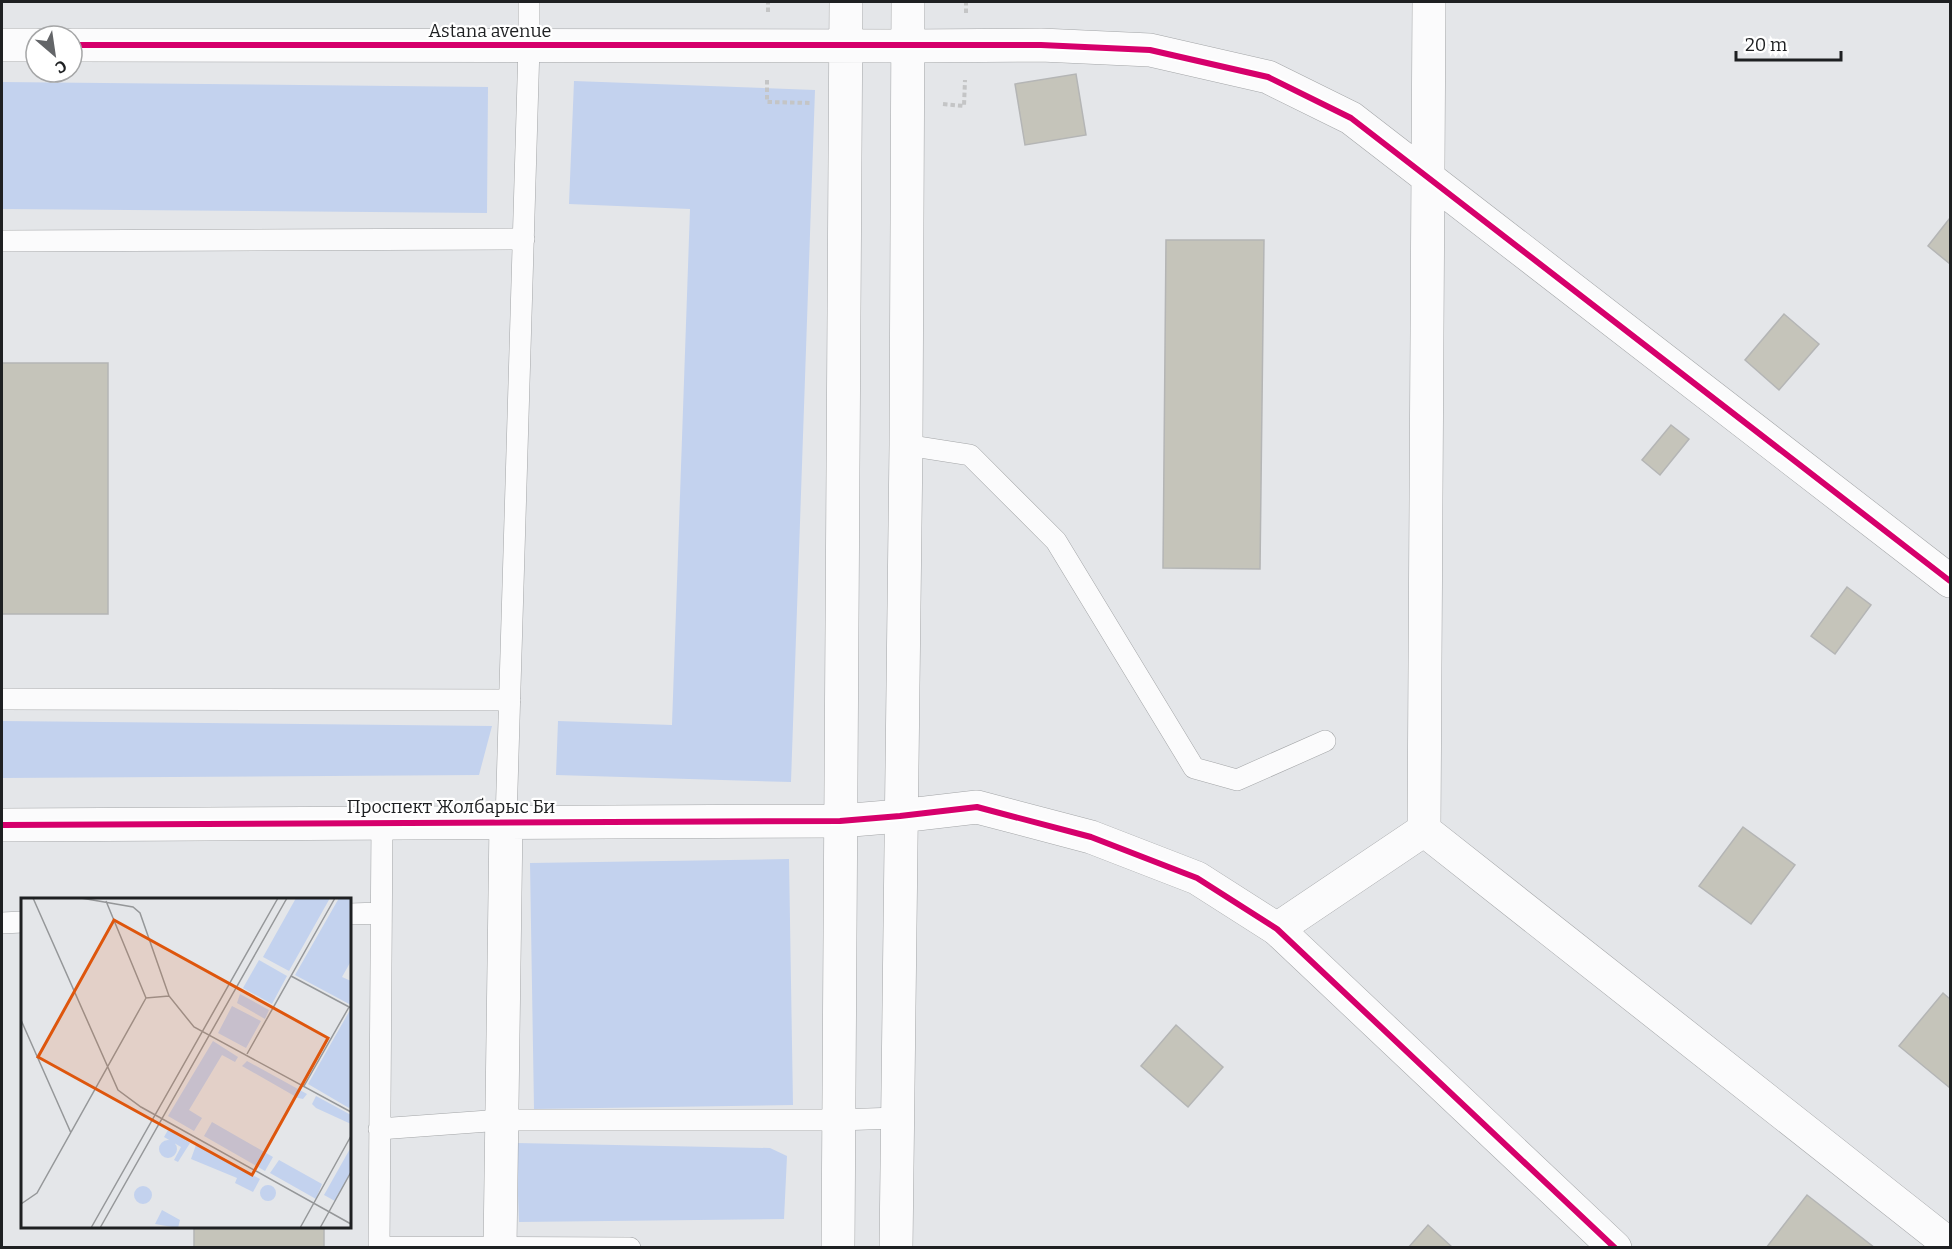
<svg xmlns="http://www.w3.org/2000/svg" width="1952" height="1249" font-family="Bitter,serif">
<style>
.green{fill:#c3d2ee}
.building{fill:#c5c4ba;stroke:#b4b5b5;stroke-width:1.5}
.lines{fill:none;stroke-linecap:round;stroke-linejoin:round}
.lane-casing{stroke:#a3a5a7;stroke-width:22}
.street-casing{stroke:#a3a5a7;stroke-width:34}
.secondary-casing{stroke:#a3a5a7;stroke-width:34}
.path{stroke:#c4c5c6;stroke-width:4;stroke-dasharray:4.5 3;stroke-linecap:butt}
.lane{stroke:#fbfbfc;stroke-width:21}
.street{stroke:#fbfbfc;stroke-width:33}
.secondary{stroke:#fbfbfc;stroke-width:33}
.cycleway-casing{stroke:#fff;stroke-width:10}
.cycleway{stroke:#d6006c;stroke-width:6}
.labels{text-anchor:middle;stroke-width:4.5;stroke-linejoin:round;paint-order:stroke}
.street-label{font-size:18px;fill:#1e2022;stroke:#fff}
.inset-road{fill:none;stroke:#959799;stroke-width:1.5}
.view{fill:#de560d;fill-opacity:0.15;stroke:#de560d;stroke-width:3}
.inset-edge{fill:none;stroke:#1e2022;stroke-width:3}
</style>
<rect width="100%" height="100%" fill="#e4e6e9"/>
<!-- green -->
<path class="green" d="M574 81 815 90 791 782 556 775 558 721 672 725 690 209 569 204Z
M2 82 488 87 487 213 2 209Z
M2 721 492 726 479 775 2 778Z
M789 859 793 1105 534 1109 530 863Z
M516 1143 770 1148 787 1156 784 1219 519 1222Z"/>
<!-- building -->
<path class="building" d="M1076 74 1086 135 1025 145 1015 84Z
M1950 218V264L1928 246Z
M1166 240H1264L1260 569 1163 568Z
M1784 314 1819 344 1779 390 1745 360Z
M2 363H108V614H2Z
M1671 425 1689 439 1660 475 1642 460Z
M1847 587 1871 605 1835 654 1811 636Z
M1743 827 1795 865 1751 924 1699 886Z
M1943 993 1950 999V1088L1899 1046Z
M1176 1025 1223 1067 1188 1107 1141 1066Z
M1807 1195 1875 1248H1766Z
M1428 1225 1453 1248H1408Z
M194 1226H324V1248H194Z"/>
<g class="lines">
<defs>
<path id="lane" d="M2 241 524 239
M906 445 970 455 1056 541 1194 768 1237 780 1325 741
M2 699 510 700
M506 822 529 46V2
M350 914 381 913
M2 923 22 922
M379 1129 502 1120H838L897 1118
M379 1247 630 1248
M379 1248 382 823"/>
<path id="street" d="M908 46 1041 45 1150 50 1268 77 1351 118 1950 581
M2 825 840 821 900 816
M1424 830 1429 2
M1277 929 1424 830 1950 1245
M500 1248 506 822"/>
<path id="secondary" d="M2 45H36
M72 45 908 46
M900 816 977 807 1091 837 1197 878 1277 929 1615 1248
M838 1248 846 2
M896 1248 906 445 908 2"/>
</defs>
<!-- lane casing -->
<use href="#lane" class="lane-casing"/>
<!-- street casing -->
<use href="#street" class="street-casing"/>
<!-- secondary casing -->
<use href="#secondary" class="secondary-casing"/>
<!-- path -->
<path class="path" d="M768 12V2
M966 13V2
M767 80V102L811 103
M943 104 964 106 965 80"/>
<!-- lane -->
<use href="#lane" class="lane"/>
<!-- street -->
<use href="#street" class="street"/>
<!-- secondary -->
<use href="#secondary" class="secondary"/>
<defs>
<path id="cycleway" d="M72 45H1041L1150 50 1268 77 1351 118 1950 581
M2 825 840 821 900 816 977 807 1091 837 1197 878 1277 929 1615 1248"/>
</defs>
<!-- cycleway casing -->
<use href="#cycleway" class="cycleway-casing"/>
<!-- cycleway -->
<use href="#cycleway" class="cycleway"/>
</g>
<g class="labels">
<!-- street labels -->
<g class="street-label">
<text x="490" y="37">Astana avenue</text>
<text x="451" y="813">Проспект Жолбарыс Би</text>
</g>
</g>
<!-- overview -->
<g transform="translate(21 898)">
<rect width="330" height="330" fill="#e4e6e9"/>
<path d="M275 0H309L268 73 242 59ZM318 0H330V63L321 79 330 83V107L274 77ZM238 62 266 78 251 106 222 90ZM219 96 248 112 244 121 216 105ZM211 108 240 123 225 150 197 135ZM329 112 330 207 328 210 287 186ZM192 143 217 159 214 164 201 157 168 212 181 220 173 233 147 218ZM226 163 286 196 282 201 277 200 221 168ZM295 198 330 217V226L295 210 291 206ZM191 224 252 259 244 273 183 238ZM147 232 169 245 157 264 153 262 160 249 143 239ZM138 251a9 9 0 1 1 18 0a9 9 0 1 1-18 0ZM175 247 239 281 232 294 214 285 216 280 170 261ZM330 249V274L314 303 303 297ZM258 262 301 286 295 301 249 275ZM239 295a8 8 0 1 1 16 0a8 8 0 1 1-16 0ZM113 297a9 9 0 1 1 18 0a9 9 0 1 1-18 0ZM141 312 159 322 157 330 134 326Z" fill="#c3d2ee"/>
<path class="inset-road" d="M12 0 97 192 120 209 330 326M60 0 112 9 119 15 148 98 173 129 330 214M85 3 125 100 148 98M270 78 330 110M0 122 50 235M226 156 314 0M283 188 328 109M0 306 16 295 125 100M70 330 257 0M79 330 266 0M279 330 330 238M299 330 330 274"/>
<path class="view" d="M93 22 307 140 231 277 17 159Z"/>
<rect width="330" height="330" class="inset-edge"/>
</g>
<!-- border -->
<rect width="1952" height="1249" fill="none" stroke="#1e2022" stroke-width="6"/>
<!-- north arrow -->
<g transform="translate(54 54) rotate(151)"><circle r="28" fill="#ffffff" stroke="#a5a6a7" stroke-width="1.5"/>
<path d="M0-4.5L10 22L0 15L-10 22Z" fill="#636568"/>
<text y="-9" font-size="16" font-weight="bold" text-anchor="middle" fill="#1e2022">С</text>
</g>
<!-- scale -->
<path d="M1736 51v9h105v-9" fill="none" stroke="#1e2022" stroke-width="3"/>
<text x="1745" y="51" font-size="18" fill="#1e2022" stroke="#ffffff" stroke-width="4.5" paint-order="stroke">20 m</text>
</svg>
